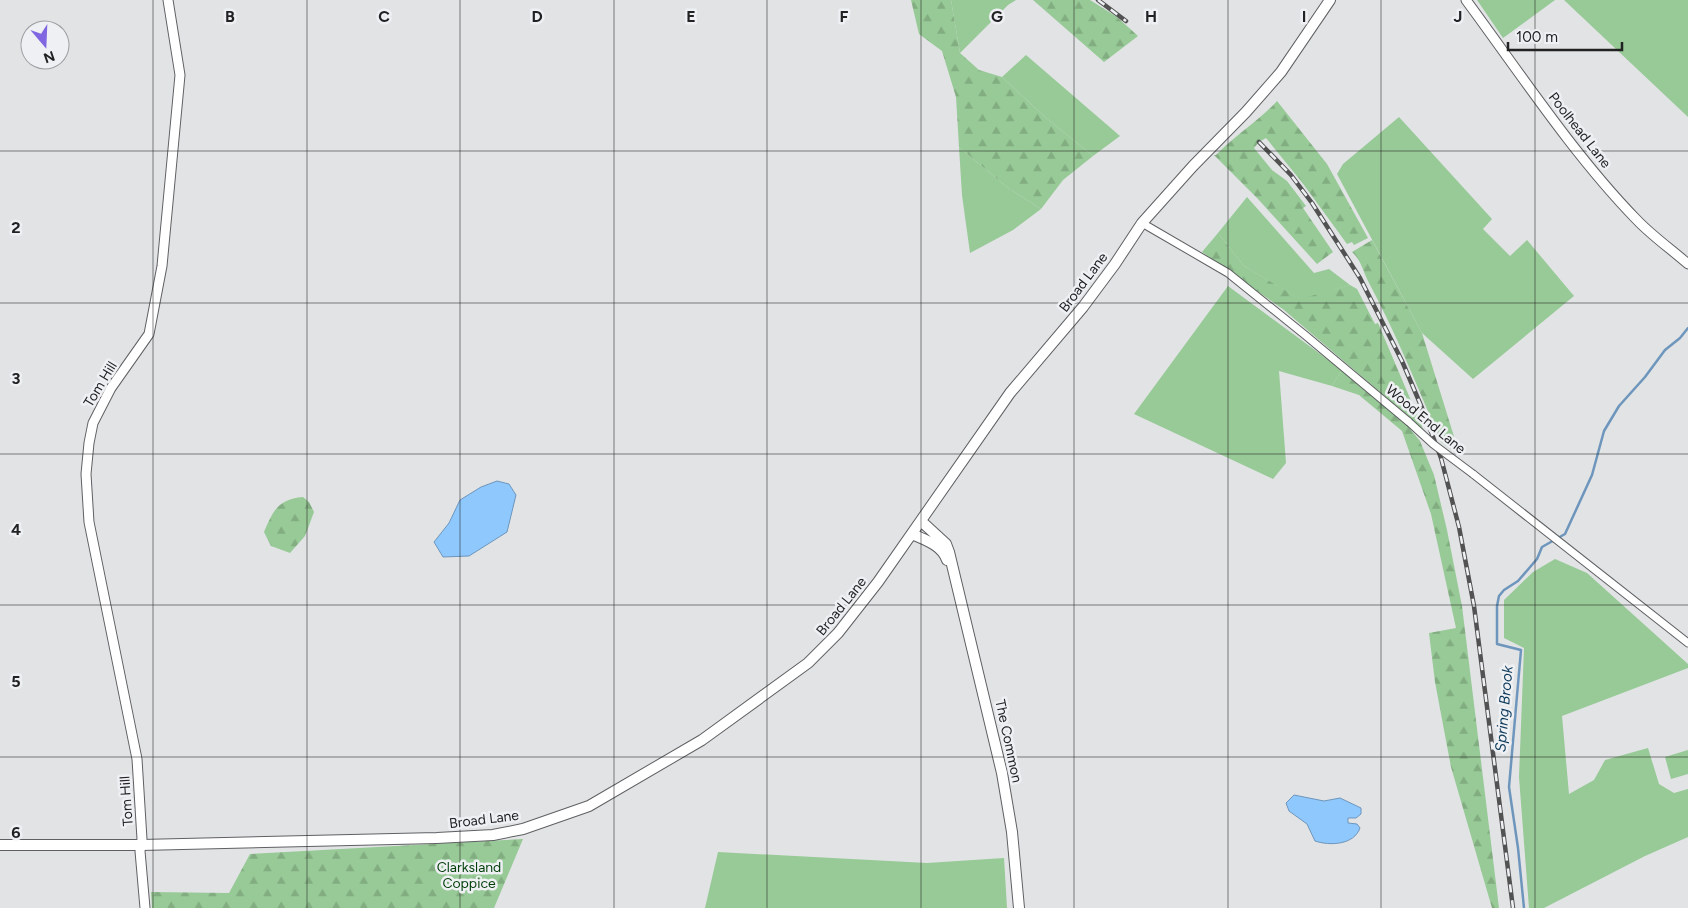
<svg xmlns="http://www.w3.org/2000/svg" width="1688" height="908" font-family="Figtree,sans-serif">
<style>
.green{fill:#97ca96}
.forest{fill:url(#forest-firs)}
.water{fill:#8ec8fd;stroke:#6e96bc}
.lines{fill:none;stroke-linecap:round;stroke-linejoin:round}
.stream{stroke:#6e96bc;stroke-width:2.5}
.minor-casing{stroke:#5f6063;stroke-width:9}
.tertiary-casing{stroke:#5f6063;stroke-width:11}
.secondary-casing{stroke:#5f6063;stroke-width:12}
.minor{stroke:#fff;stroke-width:7}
.tertiary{stroke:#fff;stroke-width:9}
.secondary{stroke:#fff;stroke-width:10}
.rail-casing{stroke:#525253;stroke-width:4.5}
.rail{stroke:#eef0f3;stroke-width:2.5;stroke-dasharray:8;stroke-linecap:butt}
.minor-bridge-casing{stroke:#5f6063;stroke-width:9;stroke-linecap:butt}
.minor-bridge{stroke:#fff;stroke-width:7}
.grid{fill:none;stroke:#222223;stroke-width:1;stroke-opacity:0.55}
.labels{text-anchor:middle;stroke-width:5;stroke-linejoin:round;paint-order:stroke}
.street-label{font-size:14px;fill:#222223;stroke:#eef0f3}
.park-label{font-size:14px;fill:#013e08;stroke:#eef0f3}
.water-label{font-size:15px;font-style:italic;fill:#0d395b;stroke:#eef0f3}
.grid-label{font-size:16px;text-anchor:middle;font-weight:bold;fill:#222223;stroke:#eef0f3;stroke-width:5;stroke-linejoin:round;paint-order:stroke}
</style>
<defs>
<pattern id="forest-firs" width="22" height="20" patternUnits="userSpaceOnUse" patternTransform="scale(1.25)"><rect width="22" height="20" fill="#97ca96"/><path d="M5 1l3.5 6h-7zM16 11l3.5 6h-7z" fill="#82ad81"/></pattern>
</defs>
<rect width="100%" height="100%" fill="#e1e3e5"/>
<!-- green -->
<path class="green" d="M951 0H1016L1008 5 960 53Z
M1477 0H1555L1503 38Z
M1564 0H1688V117Z
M1026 55 1120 136 1093 156 1045 117 1002 77Z
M1399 117 1492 219 1483 229 1510 256 1527 240 1574 296 1473 379 1422 333 1337 174 1343 164Z
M959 147 1008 188 1041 209 1013 230 970 253 962 195Z
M1247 197 1314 273 1329 269 1350 285 1301 300 1244 266 1218 233Z
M1228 286 1342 370 1332 386 1279 371 1286 463 1273 479 1134 414Z
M1555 559 1587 573 1688 664V668L1562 716 1569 794 1594 780 1605 760 1648 748 1659 784 1674 793 1688 789V837L1645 856 1544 908H1529L1519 777 1524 648 1504 638V600L1533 572Z
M1688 750V774L1671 779 1665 757Z
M718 852 927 863 1004 858 1007 908H705Z"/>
<!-- forest -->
<path class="forest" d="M911 0H951L960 53 979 70 1002 77 1045 117 1093 156 1063 180 1041 209 1008 188 959 147 956 97 942 51 919 34Z
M1033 0H1090L1117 17 1138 36 1104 62Z
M1277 101 1327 164 1368 238 1354 245 1352 242 1347 244 1301 181 1266 138 1259 142 1254 148 1272 170 1287 181 1306 206 1303 208 1333 252 1317 264 1258 199 1214 155H1216C1235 135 1259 121 1277 101Z
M1218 233 1244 266 1300 299 1350 285 1357 289 1375 324 1378 323 1423 429 1284 310 1202 252Z
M1372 240 1422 333 1460 456 1441 442C1418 388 1396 333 1368 281 1363 271 1361 260 1352 252Z
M1342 370 1402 419 1420 441 1434 475 1447 530 1462 606 1499 908H1492L1451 767 1435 682 1429 633 1456 628 1431 514 1402 431 1359 395 1332 386Z
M303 497 309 502 314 512 305 536 290 553 271 546 264 532C273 511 278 499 303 497Z
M523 839 494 908H152L151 892 229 893 250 854Z"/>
<!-- water -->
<path class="water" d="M497 481 509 484 516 495 507 532 469 556 443 557 434 542 449 523 460 500 481 487Z
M1294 795 1324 801 1340 798 1361 808V814L1356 818H1348V823L1357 824 1360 828C1354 845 1330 846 1315 841L1307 824 1289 811 1286 803Z"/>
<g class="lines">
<!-- stream -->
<path class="stream" d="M1524 908 1518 848 1509 787 1521 650 1497 644V606L1499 596 1504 590 1518 581 1537 559 1542 547 1565 534 1592 475 1604 431 1619 406 1645 377 1665 350 1680 338 1688 328"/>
<defs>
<path id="minor" d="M1142 223 1228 273 1305 335 1409 422
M1473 474 1688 643"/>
<path id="tertiary" d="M1466 0C1520 73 1573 154 1636 219 1652 236 1671 249 1688 264
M145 908 140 851 142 839 137 759 89 522 86 474 89 443 93 423 111 388 149 334 162 266 180 75 168 0"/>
<path id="secondary" d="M921 521 946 544 949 552 1002 773 1012 832 1019 908
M912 534C925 540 942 545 947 560
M0 845H141L437 838 493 835 523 829 589 806 702 740 808 663 838 633 878 582 1010 393 1083 307 1115 264 1142 223 1193 166 1246 112 1281 72 1330 0"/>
</defs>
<!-- minor casing -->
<use href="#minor" class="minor-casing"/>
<!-- tertiary casing -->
<use href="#tertiary" class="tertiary-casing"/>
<!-- secondary casing -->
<use href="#secondary" class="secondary-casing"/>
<!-- minor -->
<use href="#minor" class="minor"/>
<!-- tertiary -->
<use href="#tertiary" class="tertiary"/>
<!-- secondary -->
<use href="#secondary" class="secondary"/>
<defs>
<path id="rail" d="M1098 0 1126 21
M1259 142 1291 175 1312 203 1360 278 1402 361 1422 408 1441 458 1459 527 1474 606 1513 908"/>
</defs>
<!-- rail casing -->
<use href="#rail" class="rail-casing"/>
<!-- rail -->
<use href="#rail" class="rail"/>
<defs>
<path id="minor-bridge" d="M1409 422 1433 444 1473 474"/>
</defs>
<!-- minor-bridge casing -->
<use href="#minor-bridge" class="minor-bridge-casing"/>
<!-- minor-bridge -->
<use href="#minor-bridge" class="minor-bridge"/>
</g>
<!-- grid -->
<path class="grid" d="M153 0V908M307 0V908M460 0V908M614 0V908M767 0V908M921 0V908M1074 0V908M1228 0V908M1381 0V908M1535 0V908M0 151H1688M0 303H1688M0 454H1688M0 605H1688M0 757H1688"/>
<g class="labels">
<!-- street labels -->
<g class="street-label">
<text transform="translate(1580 130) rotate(52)" y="5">Poolhead Lane</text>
<text transform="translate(1083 282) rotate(-53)" y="5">Broad Lane</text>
<text transform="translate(100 384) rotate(-59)" y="5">Tom Hill</text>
<text transform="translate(1426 419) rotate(40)" y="5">Wood End Lane</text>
<text transform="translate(841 606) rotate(-51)" y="5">Broad Lane</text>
<text transform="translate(1009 741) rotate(78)" y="5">The Common</text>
<text transform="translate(126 801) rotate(-94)" y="5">Tom Hill</text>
<text transform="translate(484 819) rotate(-7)" y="5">Broad Lane</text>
</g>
<!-- park labels -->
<g class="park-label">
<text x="469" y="872">Clarksland<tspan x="469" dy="16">Coppice</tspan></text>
</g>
<!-- water labels -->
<g class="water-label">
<text transform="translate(1504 709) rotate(-85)" y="5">Spring Brook</text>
</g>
</g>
<g class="grid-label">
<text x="230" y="22">B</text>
<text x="384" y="22">C</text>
<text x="537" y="22">D</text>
<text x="691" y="22">E</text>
<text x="844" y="22">F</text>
<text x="997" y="22">G</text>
<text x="1151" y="22">H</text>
<text x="1304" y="22">I</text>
<text x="1458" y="22">J</text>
<text x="16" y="233">2</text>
<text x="16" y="384">3</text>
<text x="16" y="535">4</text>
<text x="16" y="687">5</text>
<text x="16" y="838">6</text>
</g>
<!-- north arrow -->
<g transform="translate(45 45) rotate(161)"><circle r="24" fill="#eef0f3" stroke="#9c9ea0"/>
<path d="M0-4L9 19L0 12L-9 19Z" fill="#8066e1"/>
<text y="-8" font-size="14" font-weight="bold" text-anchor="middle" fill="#222223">N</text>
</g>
<!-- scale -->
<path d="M1508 42v8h114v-8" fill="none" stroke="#222223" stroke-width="2.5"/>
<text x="1516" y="42" font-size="15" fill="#222223" stroke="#eef0f3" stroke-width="4" paint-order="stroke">100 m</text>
</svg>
